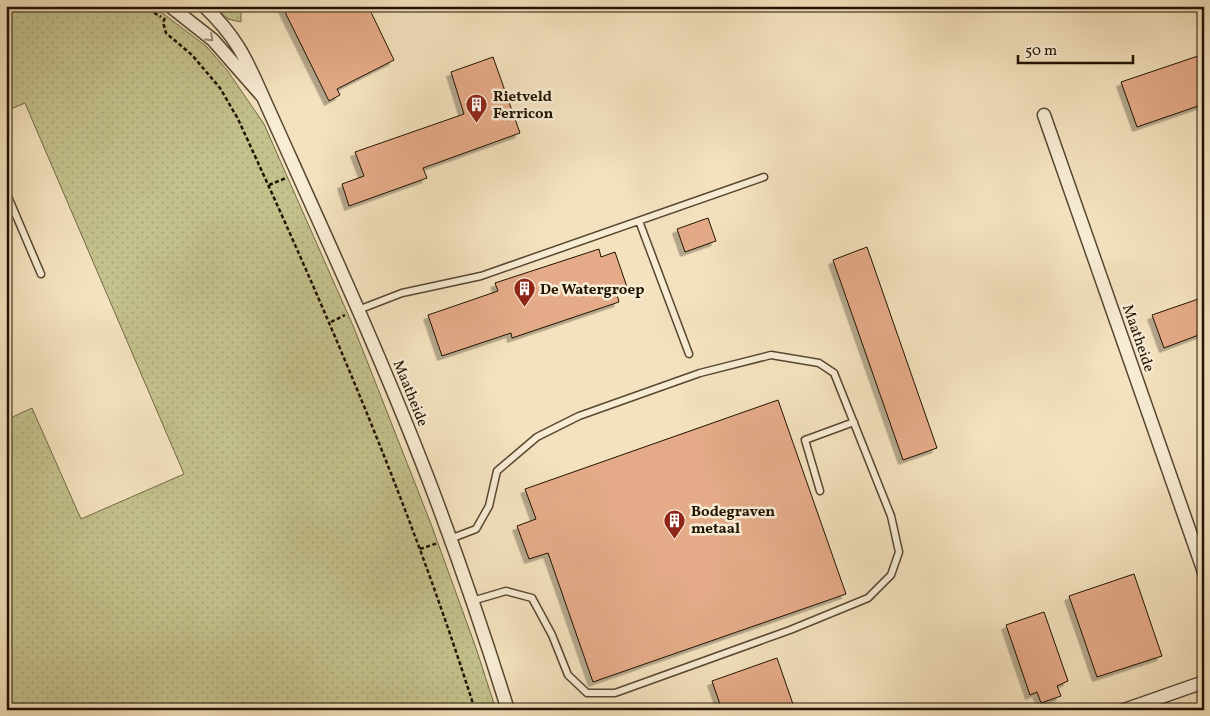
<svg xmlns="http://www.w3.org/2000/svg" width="1210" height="716" font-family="Vollkorn,serif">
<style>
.grass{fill:url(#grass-dots);stroke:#726a47}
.building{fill:#e5ab88;stroke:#211302;filter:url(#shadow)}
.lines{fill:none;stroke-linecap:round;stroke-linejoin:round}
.lane-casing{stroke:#564731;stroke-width:9}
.street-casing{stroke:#564731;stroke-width:15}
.path{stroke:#211302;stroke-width:2.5;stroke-dasharray:4 2.5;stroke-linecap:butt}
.lane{stroke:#f8ecd5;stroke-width:6}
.street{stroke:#f8ecd5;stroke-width:12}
.oneway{stroke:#978a76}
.labels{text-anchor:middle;stroke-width:5;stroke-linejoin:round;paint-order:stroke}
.poi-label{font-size:15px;font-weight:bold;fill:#211302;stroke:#f8ecd5;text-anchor:start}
.street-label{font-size:15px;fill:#211302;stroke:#f8ecd5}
</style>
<defs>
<pattern id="grass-dots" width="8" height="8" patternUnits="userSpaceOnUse" patternTransform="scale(1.25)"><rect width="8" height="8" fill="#c3c18c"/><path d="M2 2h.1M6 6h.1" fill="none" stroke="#a7a577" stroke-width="1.8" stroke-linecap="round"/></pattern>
<filter id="shadow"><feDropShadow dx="-4.5" dy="4.5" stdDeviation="0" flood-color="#0004"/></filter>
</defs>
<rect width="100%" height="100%" fill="#f4e2be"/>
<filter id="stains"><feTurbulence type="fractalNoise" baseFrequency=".004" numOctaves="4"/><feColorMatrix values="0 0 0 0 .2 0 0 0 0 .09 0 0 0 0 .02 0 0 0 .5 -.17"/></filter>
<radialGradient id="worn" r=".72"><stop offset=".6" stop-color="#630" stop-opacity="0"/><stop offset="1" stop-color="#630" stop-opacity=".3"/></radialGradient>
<!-- grass -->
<path class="grass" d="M6 6H153L206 46 227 70 264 124 354 328 431 524 476 648 496 710H6V420L32 408 81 519 184 474 25 103 6 111Z
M213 6H241V22L228 19Z"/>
<!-- building -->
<path class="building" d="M282 6H368L394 60 337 89 340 95 329 101Z
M1204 54V104L1137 127 1121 82Z
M493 57 520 133 423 168 427 178 349 206 342 184 364 176 355 152 464 114 451 72Z
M708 218 716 241 685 252 677 229Z
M867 247 937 448 903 460 833 260Z
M599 249 601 257 615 252 627 287 616 291 619 302 512 338 511 333 442 356 428 315 498 291 495 283Z
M1204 297V333L1164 348 1152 315Z
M778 400 846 594 593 682 548 553 529 559 517 526 536 519 525 489Z
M1134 574 1162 656 1097 677 1069 596Z
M1044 612 1068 681 1057 686 1061 696 1041 703 1037 692 1030 695 1006 625Z
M777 658 795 710H722L712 681Z"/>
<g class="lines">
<defs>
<path id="lane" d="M6 192 41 274
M639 221 689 354
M358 310 402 293 481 276 764 177
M820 491 805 440 854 422
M450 539 476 529 489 506 497 471 537 437 579 416 700 373 771 355 819 363 834 373 891 516 899 552 891 575 868 598 790 630 615 693H587L568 675 552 635 532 598 506 591 472 601"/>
<path id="street" d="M170 6 213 40 263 97C246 58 235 35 204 6
M263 97C320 224 379 351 429 481 458 557 484 633 508 710
M1044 115 1204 572
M1124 710 1204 682"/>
</defs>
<!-- lane casing -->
<use href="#lane" class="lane-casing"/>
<!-- street casing -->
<use href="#street" class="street-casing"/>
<!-- path -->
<path class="path" d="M143 6 161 17
M165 18 163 22 166 33 192 55 220 88 238 119C327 312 411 507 475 710
M269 185 286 178
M331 322 345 315
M420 549 438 543"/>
<!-- lane -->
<use href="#lane" class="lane"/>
<!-- street -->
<use href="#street" class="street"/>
</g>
<!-- one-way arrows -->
<defs><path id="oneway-chevron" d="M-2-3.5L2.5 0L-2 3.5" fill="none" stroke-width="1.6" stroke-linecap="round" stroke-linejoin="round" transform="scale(1.25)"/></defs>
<use class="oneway" href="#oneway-chevron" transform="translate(210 38) rotate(43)"/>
<!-- icons -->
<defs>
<symbol id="building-pin" viewBox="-11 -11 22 30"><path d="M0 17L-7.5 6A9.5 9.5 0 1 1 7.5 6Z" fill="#8f2418" stroke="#f8ecd5"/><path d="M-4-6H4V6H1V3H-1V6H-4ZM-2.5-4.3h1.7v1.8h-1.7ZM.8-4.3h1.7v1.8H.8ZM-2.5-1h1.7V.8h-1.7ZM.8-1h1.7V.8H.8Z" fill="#fff"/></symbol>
</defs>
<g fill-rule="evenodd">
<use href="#building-pin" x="464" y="92" width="25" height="34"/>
<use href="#building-pin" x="512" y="276" width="25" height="34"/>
<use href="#building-pin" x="662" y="508" width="25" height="34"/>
</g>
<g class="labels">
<!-- poi labels -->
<g class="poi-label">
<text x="493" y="101">Rietveld<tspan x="493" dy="17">Ferricon</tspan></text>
<text x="540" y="294">De Watergroep</text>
<text x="691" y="516">Bodegraven<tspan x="691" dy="17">metaal</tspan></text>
</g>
<!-- street labels -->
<g class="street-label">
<text transform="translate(1139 338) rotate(71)" y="5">Maatheide</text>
<text transform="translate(411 393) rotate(68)" y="5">Maatheide</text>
</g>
</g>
<!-- margin -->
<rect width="1210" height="716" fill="none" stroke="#f4e2be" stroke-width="25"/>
<rect x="8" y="8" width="1195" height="701" fill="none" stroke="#211302" stroke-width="2.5"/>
<rect x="12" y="12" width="1185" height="691" fill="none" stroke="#211302"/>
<!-- scale -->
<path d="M1018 55v8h115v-8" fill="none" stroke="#211302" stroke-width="2.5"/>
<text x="1025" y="55" font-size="15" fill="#211302" stroke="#f8ecd5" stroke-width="4" paint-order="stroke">50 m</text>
<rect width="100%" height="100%" filter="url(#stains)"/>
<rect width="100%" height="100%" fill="url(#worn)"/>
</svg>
